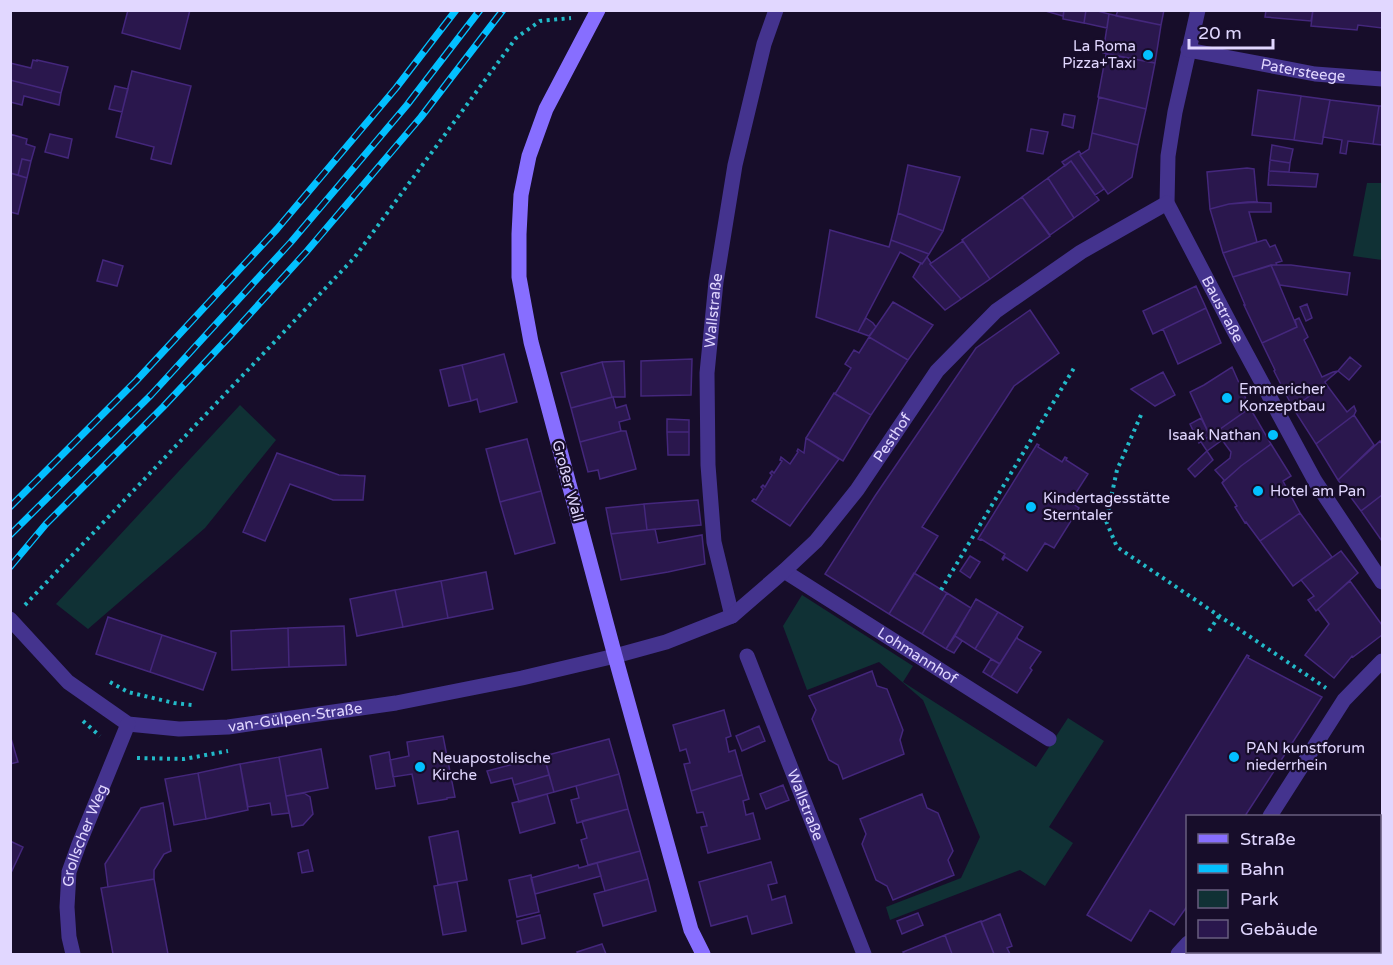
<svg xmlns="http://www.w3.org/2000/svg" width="1393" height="965" font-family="'Varela Round',sans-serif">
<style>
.green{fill:#103135}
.building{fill:#2a174d;stroke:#44277c;stroke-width:1.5}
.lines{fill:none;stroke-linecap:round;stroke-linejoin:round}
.path{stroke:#22b9c8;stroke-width:4;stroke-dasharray:3 4.5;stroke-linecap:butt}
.minor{stroke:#44338e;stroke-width:15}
.secondary{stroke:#876eff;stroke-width:15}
.rail-casing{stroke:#03c0ff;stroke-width:7}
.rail{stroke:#170d2a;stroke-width:4.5;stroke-dasharray:14;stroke-linecap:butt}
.poi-dot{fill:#03c0ff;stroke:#170d2a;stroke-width:2}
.labels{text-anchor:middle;stroke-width:4.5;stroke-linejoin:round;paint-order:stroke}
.poi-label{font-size:15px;fill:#e1d7ff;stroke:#170d2a;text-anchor:start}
.street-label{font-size:15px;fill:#e1d7ff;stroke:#170d2a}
</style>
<rect width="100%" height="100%" fill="#170d2a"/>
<!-- green -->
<path class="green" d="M1367 183H1382V260L1353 256Z
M240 405 276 440 205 528 88 629 56 604Z
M802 595 913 666 903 682 1036 767 1068 718 1104 741 1049 827 1073 843 1045 886 1020 870 890 920 886 907 961 878 980 837 923 700 879 662 807 690 783 626Z"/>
<!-- building -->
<path class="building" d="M128 10H190L180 49 122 33Z
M1042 10H1064L1063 16Z
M1064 10H1086L1084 23 1063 19Z
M1086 10H1094L1109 14 1107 28 1084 23Z
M1118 10H1164L1161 25 1116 16Z
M1266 10H1313L1311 21 1265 17Z
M1313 10H1382V28L1358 25 1357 30 1311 26Z
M1109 14 1161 25 1155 63 1103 53Z
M1106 54 1155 63 1146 109 1098 97Z
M33 60 37 61V60L68 67 61 93 10 80V63L31 68Z
M132 71 191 86 171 164 151 159 154 147 116 137Z
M10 80 61 93 59 105 24 96 22 105 10 102Z
M115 86 128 89 122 112 109 109Z
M1258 90 1301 96 1294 140 1252 135Z
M1301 96 1330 100 1322 144 1294 140Z
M1099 97 1146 109 1138 145 1092 133Z
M1330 100 1379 106 1373 144 1348 141 1346 154 1340 153 1342 140 1323 137Z
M1379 106H1382V145L1373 144Z
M1064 114 1075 116 1073 128 1062 125Z
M1031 129 1048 132 1043 154 1027 151Z
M1092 133 1138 145 1132 177 1108 194 1080 155 1089 149Z
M10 134 27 139 26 144 35 147 31 161 22 159 18 175 10 173Z
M50 134 72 139 68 158 45 152Z
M1272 145 1293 149 1290 163 1270 160Z
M1079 151 1081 154 1080 155 1104 189 1095 195 1071 161 1065 166 1062 162Z
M22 159 31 161 27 178 18 175Z
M1270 160 1290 163 1289 172 1269 171Z
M1071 161 1099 200 1074 218 1048 178Z
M908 165 960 177 943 231 898 213Z
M1247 168 1254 169 1257 202 1229 204 1210 209 1207 172Z
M1269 171 1318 174 1316 187 1268 185Z
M10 173 27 178 18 214 10 212Z
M1048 178 1074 218 1050 235 1022 197Z
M1022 197 1050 236 990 279 962 240Z
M1247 202 1271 203V212H1249L1257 242 1223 253 1210 209 1229 204Z
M898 213 943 231 929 254 891 240Z
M830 230 889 247 891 240 929 254 922 264 900 252 858 332 816 317Z
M1264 240H1266L1270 247 1275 245 1282 261 1276 263 1277 265H1273L1233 277 1223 253Z
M963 241 990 279 961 299 930 264Z
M927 257 931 263 930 264 961 299 945 310 913 277 921 263 922 264Z
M103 260 123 266 117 286 97 281Z
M1271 265 1297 327 1262 343 1244 305H1245L1233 277Z
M1271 265H1291L1350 273 1347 295 1280 285Z
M1196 286 1206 308 1153 334 1143 311Z
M893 302 933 325 908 360 869 337Z
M1307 304 1312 318 1306 321 1300 307Z
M1206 308 1221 343 1178 364 1163 329Z
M1030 310 1059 353 1014 386 922 527 938 536 889 614 825 574 875 496 976 348Z
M866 318 873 323 876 327 869 336 858 332Z
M1299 318 1308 337 1304 340 1322 377 1333 372 1338 371 1325 382 1326 384 1293 408 1274 371 1275 370 1262 343 1297 327 1295 320Z
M869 337 908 360 871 415 835 394 851 368 845 364 854 350 859 353Z
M504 354 517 402 480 412 477 399 471 401 462 365Z
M1350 357 1361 366 1349 380 1338 371Z
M692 359 691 395 641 396V361Z
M624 361 625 397H612L602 362Z
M602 362 612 397 571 408 561 373Z
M462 365 471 401 449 406 440 370Z
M1232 367 1250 408 1210 436 1190 392 1204 385Z
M1163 372 1175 395 1155 406 1131 389Z
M1326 384 1347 412 1354 406 1356 411 1354 415 1316 444 1293 408Z
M834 393 871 415 843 461 806 438Z
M613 397 616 408 626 405 630 419 619 422 621 431 580 442 571 408Z
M1250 408 1271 444 1241 466 1222 483 1224 480 1215 470 1230 458 1231 452 1216 432Z
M1354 415 1374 445 1338 480 1316 444Z
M1201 418 1210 436 1199 443 1190 424Z
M667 419 689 420V432H667Z
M621 431H626L636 469 600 479 598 470 588 472 580 442Z
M667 432H689V455H668Z
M1216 432 1222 440 1207 451 1201 442Z
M806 438 839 459 790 526 752 501 754 499 756 500 763 489 761 487 763 485 765 487 772 475 770 473 772 471 774 473 782 461 780 460 781 457 790 464 798 452 797 451 798 449 804 453Z
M527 439 541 491 500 502 486 449Z
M1380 441 1382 444V495L1361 511 1338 480Z
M1037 444 1039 445 1038 447 1062 462 1065 457 1067 458 1066 460 1088 474 1070 502 1079 508 1054 548 1045 543 1027 571 1005 557 1003 560 1002 559 1005 554 981 539 980 540 978 539Z
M1271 444 1291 476 1283 481 1300 513 1260 541 1246 522 1245 523 1235 507 1237 506 1222 483 1241 466Z
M1207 451 1213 460 1195 477 1188 469Z
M277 453 339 475 365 476 363 500H333L290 484 265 541 243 532Z
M541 491 555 543 515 554 500 502Z
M1382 495V541L1361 511Z
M698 500 701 525 647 530 644 504Z
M644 504 647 530 611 534 606 508Z
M1300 513 1332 557 1293 586 1260 541Z
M655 529 658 543 702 535 705 564 668 572 621 580 611 534Z
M1341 551 1358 573 1316 611 1308 600 1314 596 1301 580Z
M970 556 980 562 970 578 960 571Z
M486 572 493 609 448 618 441 581Z
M914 573 947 593 922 634 889 614Z
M441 581 448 618 403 627 395 590Z
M1350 581 1382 625V635L1353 657 1352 656 1334 678 1305 655 1329 624 1318 609Z
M395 590 403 627 357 636 350 599Z
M947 593 971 608 946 649 922 634Z
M976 599 998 612 975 649 955 636Z
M998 612 1023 627 1000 664 975 649Z
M108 617 162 635 150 672 96 654Z
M344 626 346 665 289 667 288 628Z
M288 628 289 667 232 670 231 631Z
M162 635 216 653 203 690 150 672Z
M955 636 962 641 954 653 946 649Z
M1017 637 1018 639 1041 652 1030 668 1032 670 1017 693 991 677Z
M1247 655 1249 656 1248 658 1322 697 1245 816H1188V905L1174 925 1150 910 1131 941 1087 915Z
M991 659 1000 664 991 677 983 672Z
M872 671 877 686 887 689 903 730 900 740 904 754 843 779 838 765 829 760 812 719 816 710 809 696Z
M724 710 731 736 726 738 729 752 735 750 742 775 691 791 684 764 690 763 686 749 680 751 673 725Z
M759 726 765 741 742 751 736 736Z
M10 735 18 762 10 764Z
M443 736 455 797 447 798V799L418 804 412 774 393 777 390 760 409 756 407 742Z
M609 739 619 774 554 792 544 756Z
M321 749 328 788 286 796 279 757Z
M389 752 395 786 376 789 370 756Z
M544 756 549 775 514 785 512 778 491 783 487 771Z
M279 757 289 813 272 815 270 803 248 807 240 764Z
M240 764 248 810 206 819 198 773Z
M198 773 206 819 174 825 165 779Z
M619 774 628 809 577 823 571 800 579 798 576 786Z
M549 775 554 792 519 802 514 785Z
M742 775 749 799 743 801 746 815 753 813 760 839 708 853 701 827 707 826 703 812 697 813 691 791Z
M783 785 789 800 766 809 760 794Z
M304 793 310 797 313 814 303 825 292 827 286 796Z
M547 794 555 823 520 833 512 803Z
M922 794 927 808 938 813 953 851 948 860 954 875 893 900 887 886 876 880 862 844 866 834 860 819Z
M163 803 171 851 164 854 154 870V879L108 887 105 864 141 808Z
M628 809 640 851 588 865 581 840 587 838 582 821Z
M458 831 467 880 438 885 429 837Z
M10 841 23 847 10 875Z
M308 850 313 871 302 873 298 853Z
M640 851 648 879 605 891 597 863Z
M771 862 777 883 768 885 772 900 785 896 792 923 752 934 747 916 711 926 699 882Z
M597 863 601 876 535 894 531 878 578 865 579 868Z
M531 875 539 912 517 917 509 880Z
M154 879 168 954H113L101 888Z
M648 879 656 911 603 926 594 894Z
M457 882 466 931 443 935 434 886Z
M918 913 923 925 902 934 897 921Z
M1000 914 1012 946 1007 948 1010 954H994L981 922Z
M540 915 545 938 522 944 517 921Z
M981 921 994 954H952L945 935Z
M1380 930 1382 932V954H1313L1314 952H1380Z
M945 935 952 954H905L903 952Z
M602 944 606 954H578L577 952Z"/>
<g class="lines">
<!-- path -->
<path class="path" d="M1141 415 1117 470 1106 521 1117 547 1326 688
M941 590 1074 368
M25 605 354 258 516 38 540 21 571 18
M1209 631 1219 616
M110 682 128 692 174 703 192 705
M83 721 100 736
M137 758 184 759 228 751"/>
<!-- minor -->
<g class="minor">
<path id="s1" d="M1198 10 1175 112 1168 156 1167 203 1233 329 1315 481 1382 582"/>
<path id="s2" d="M1188 50 1315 74 1382 79"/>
<path id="s3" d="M784 571 1049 739"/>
<path id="s4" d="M732 616 714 542 708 465 707 373 716 282 735 165 764 44 776 10"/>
<path id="s5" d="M10 619 68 682 128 724 179 729 228 727 396 703 522 678 615 656 666 642 732 616 784 571 816 541 857 490 937 371 996 311 1081 252 1167 203"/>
<path id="s6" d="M747 656 864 954"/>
<path d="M1270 816 1344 700 1382 661"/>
<path id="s7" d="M73 954 69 937 67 907 69 872 79 844 128 724"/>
<path d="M1178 954 1188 943"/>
</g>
<!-- secondary -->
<path class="secondary" d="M598 10 546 109 529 156 521 195 519 234V277L531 342 615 656 691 930 703 954"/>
<defs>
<path id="rail" d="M10 507 136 381 277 229 396 88 456 10
M10 535 151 395 291 242 407 105 480 10
M10 567 46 524 163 407 231 335 307 251 421 117 503 10"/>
</defs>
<!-- rail casing -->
<use href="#rail" class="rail-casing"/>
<!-- rail -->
<use href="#rail" class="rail"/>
</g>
<!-- markers -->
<g class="poi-dot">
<circle cx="1148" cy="55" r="6"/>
<circle cx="1227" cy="398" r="6"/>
<circle cx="1273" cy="435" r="6"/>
<circle cx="1258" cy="491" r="6"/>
<circle cx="1031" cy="507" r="6"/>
<circle cx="1234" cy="757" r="6"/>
<circle cx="420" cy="767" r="6"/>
</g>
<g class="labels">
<!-- poi labels -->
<g class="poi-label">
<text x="1136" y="51" text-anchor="end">La Roma<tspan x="1136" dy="17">Pizza+Taxi</tspan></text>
<text x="1239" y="394">Emmericher<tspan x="1239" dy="17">Konzeptbau</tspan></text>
<text x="1261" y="440" text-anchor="end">Isaak Nathan</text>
<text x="1270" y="496">Hotel am Pan</text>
<text x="1043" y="503">Kindertagesstätte<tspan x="1043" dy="17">Sterntaler</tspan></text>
<text x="1246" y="753">PAN kunstforum<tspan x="1246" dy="17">niederrhein</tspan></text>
<text x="432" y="763">Neuapostolische<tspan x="432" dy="17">Kirche</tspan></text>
</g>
<!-- street labels -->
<g class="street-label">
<text dy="5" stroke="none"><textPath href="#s2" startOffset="117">Patersteege</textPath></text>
<text dy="5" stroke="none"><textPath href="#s1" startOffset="316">Baustraße</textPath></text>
<text dy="5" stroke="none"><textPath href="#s4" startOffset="308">Wallstraße</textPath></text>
<text dy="5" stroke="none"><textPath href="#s5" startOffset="1018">Pesthof</textPath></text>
<text transform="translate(568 481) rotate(75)" y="5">Großer Wall</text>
<text dy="5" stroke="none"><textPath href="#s3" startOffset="158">Lohmannhof</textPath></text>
<text dy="5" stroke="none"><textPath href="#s5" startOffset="327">van-Gülpen-Straße</textPath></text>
<text dy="5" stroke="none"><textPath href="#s6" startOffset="160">Wallstraße</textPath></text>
<text dy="5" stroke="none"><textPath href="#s7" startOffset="122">Grollscher Weg</textPath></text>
</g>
</g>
<!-- border -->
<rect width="1393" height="965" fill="none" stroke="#e1d7ff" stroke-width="24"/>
<!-- legend -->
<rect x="1186" y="815" width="195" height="138" fill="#170d2a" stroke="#685e7f" stroke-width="1.5"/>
<rect x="1198" y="834" width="30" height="9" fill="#876eff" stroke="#685e7f" stroke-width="1.5"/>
<text x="1240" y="845" font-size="18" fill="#e1d7ff">Straße</text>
<rect x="1198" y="864" width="30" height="9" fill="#03c0ff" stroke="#685e7f" stroke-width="1.5"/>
<text x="1240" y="875" font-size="18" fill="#e1d7ff">Bahn</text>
<rect x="1198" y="890" width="30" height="18" fill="#103135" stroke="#685e7f" stroke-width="1.5"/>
<text x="1240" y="905" font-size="18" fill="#e1d7ff">Park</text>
<rect x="1198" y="920" width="30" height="18" fill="#2a174d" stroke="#685e7f" stroke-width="1.5"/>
<text x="1240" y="935" font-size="18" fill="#e1d7ff">Gebäude</text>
<!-- scale -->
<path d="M1189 39v9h84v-9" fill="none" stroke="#e1d7ff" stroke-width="3"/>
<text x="1198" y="39" font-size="18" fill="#e1d7ff" stroke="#170d2a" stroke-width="4.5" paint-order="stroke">20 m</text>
</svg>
